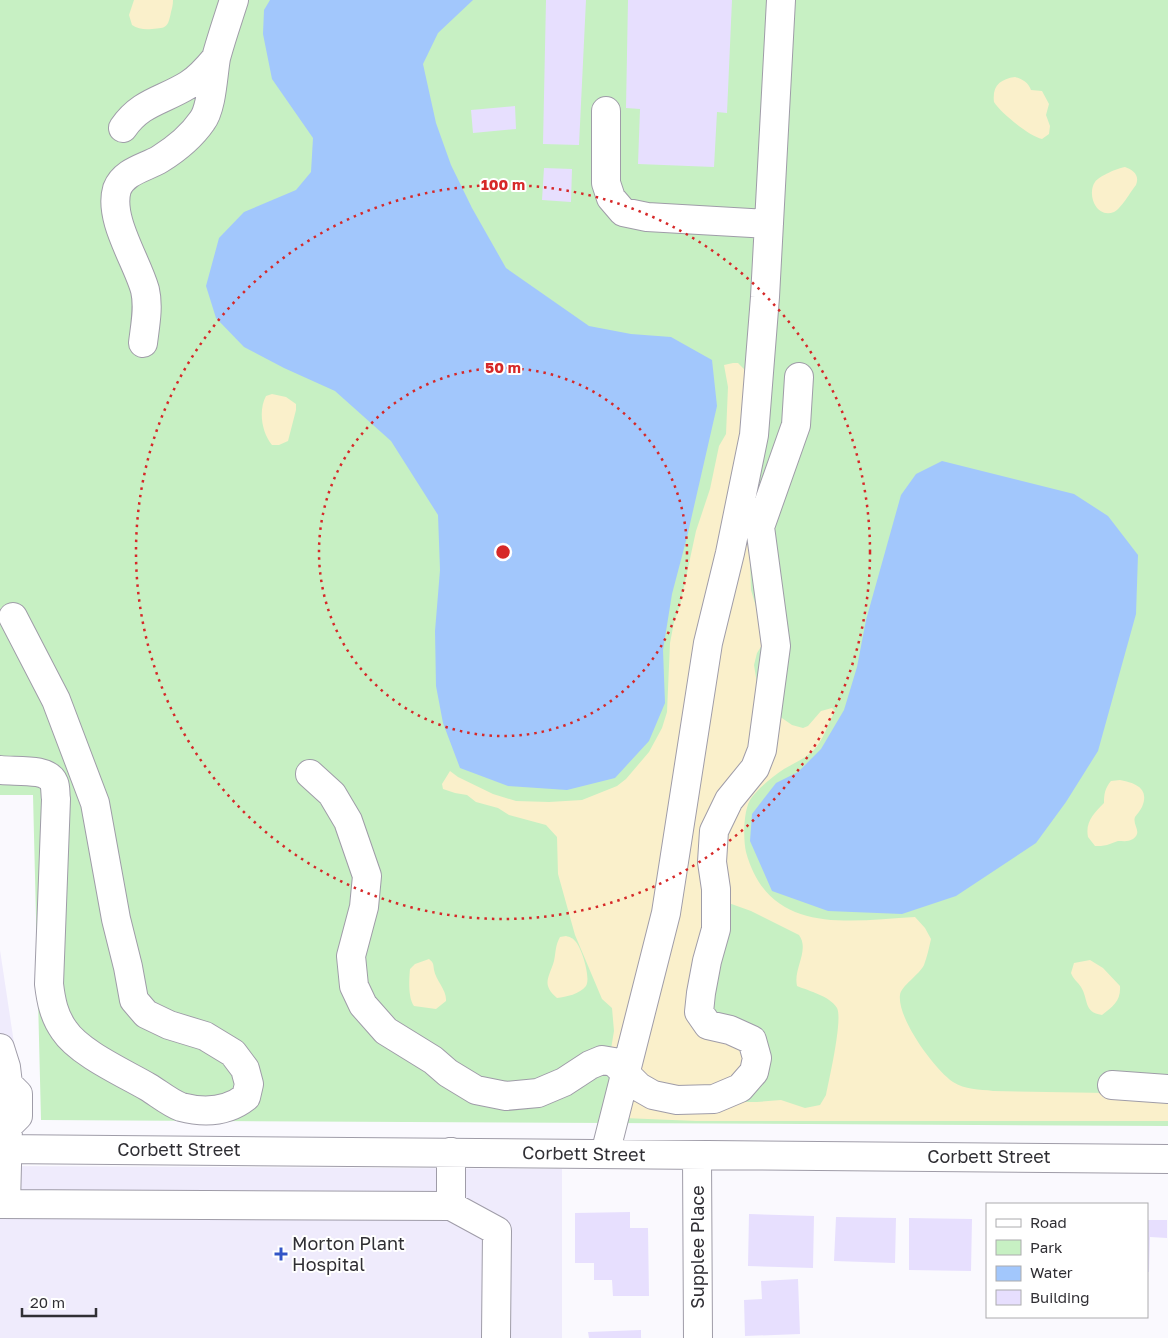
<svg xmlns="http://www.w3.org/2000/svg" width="1168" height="1338" font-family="'Golos Text',sans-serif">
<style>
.built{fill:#efebfc}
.green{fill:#c7f0c3}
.sand{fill:#faf0cb}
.water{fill:#a2c7fc}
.building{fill:#e7dffe}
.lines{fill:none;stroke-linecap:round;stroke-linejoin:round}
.minor-casing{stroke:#9f9ca8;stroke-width:30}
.minor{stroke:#fff;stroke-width:28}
.ring{fill:none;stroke:#d62828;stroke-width:2.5;stroke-dasharray:2.5 5}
.poi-dot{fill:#3356c7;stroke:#fff;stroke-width:2}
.labels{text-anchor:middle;stroke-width:4;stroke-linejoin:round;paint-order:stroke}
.street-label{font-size:18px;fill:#302f34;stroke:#fff}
.poi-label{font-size:18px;fill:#302f34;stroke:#fff;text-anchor:start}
.centre{fill:#d62828;stroke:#fff;stroke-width:2.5}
.ring-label{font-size:15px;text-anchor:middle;font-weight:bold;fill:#d62828;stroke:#fff;stroke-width:4;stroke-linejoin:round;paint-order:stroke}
</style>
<rect width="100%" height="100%" fill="#faf9fe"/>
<!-- built -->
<path class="built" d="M0 950 26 1123 0 1126Z
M0 1166 562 1169V1338H0Z"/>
<!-- green -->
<path class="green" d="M0 0H1168V1126L41 1120 33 795H0Z"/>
<!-- sand -->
<path class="sand" d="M134 0H173C173 5 172 8 171 12 168 27 167 28 152 29 145 30 138 29 132 25L129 15Z
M1015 77C1022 79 1028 82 1031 90L1042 91 1049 104 1046 115 1050 126 1049 134 1042 139C1029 136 1001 113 994 102 992 86 1000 79 1015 77Z
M1125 167C1133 170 1140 175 1136 185 1131 191 1121 209 1114 212 1095 219 1087 193 1095 182 1099 176 1118 168 1125 167Z
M733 363H738L744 369 751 590 760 620 764 642 757 653 754 665 758 690 752 760 719 802 711 908 693 1003 749 1045 752 1063 710 1095 643 1084 611 1049 614 1031 612 1008 602 999 575 935 558 874 557 837 546 825 509 815 498 808 476 802 467 795 455 793 443 789 442 784 450 771 458 777 493 794 516 801 549 802 582 800 617 786 626 779 649 752 662 728 667 712 670 643 674 622 680 605 696 531 710 489 719 446 726 434 728 387 724 365Z
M272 394 286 397 296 404V410L288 441 279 445H272C262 433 258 411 266 396Z
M832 708 835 711C828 724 823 741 813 751 804 759 794 763 784 769 773 776 760 787 752 797 743 808 743 839 746 852 769 936 848 921 915 917L925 928 931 939C929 948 927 957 924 965 919 975 901 986 900 995 897 1018 934 1069 953 1082 965 1090 979 1089 993 1091L1168 1094V1121H696L624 1118 633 1091 740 1102H757L781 1100 805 1108 820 1105 826 1095C829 1080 843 1019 837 1008 830 996 809 991 797 986 793 969 810 950 799 935L751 911 723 901 715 863 779 716 792 725 803 728 808 726 821 711Z
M1120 780C1135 783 1150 788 1142 807 1140 811 1137 814 1135 817 1132 825 1143 832 1133 839 1128 842 1124 841 1118 841 1114 842 1111 844 1107 845 1103 846 1099 846 1095 846L1088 837C1085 822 1094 813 1104 803 1104 794 1105 788 1111 781Z
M566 936C570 937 573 938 576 942 582 949 591 978 586 986 580 994 566 997 557 998 541 984 549 978 554 961 556 952 555 946 560 937Z
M429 959C434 963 433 964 434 970 436 981 447 990 446 1001L436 1009 414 1006C408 998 409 980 410 969L415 964Z
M1090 960 1103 968 1120 986C1121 1001 1113 1006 1102 1015 1083 1012 1089 1000 1081 987 1078 982 1073 979 1071 973L1074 963Z"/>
<!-- water -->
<path class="water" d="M270 0H473L438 33 423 64 436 123 451 165 472 208 506 268 589 326 631 334 671 337 712 360 717 406 687 537 672 594 663 650 665 703 649 741 615 778 567 790 508 786 460 768 443 723 436 686 435 631 440 570 438 515 391 441 335 391 284 368 244 347 216 318 206 286 219 238 244 212 296 190 311 172 313 138 272 79 263 34 264 10Z
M942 461 1074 494 1108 516 1138 555 1136 614 1098 751 1066 802 1036 843 956 896 902 914 828 911 772 891 750 841 752 814 776 783 798 772 821 749 844 710 857 667 866 620 901 495 916 474Z"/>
<!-- building -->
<path class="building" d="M546 0H586L579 145 543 144Z
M628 0H732L727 113 717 112 714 167 638 164 640 109 626 108Z
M515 106 516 129 473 133 471 110Z
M544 168 572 169 571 202 542 200Z
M630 1212V1228H648L649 1296H613L612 1280H594V1263H575V1213Z
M749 1214 814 1216 813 1268 748 1266Z
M836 1217 896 1218 895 1263 834 1261Z
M909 1218 972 1219 971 1271 909 1270Z
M1147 1220H1167V1238L1150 1237 1149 1272H1147Z
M798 1279 800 1334 745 1336 744 1300 762 1299 761 1281Z
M641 1330V1338H589L588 1332Z"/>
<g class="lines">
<defs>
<path id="minor" d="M606 111V183L611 198 623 212 647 217 769 224
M123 128C141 102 162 101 188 85 199 78 207 69 216 58
M143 343C145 326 149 307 145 290 137 261 108 219 117 189 124 171 145 168 160 159 176 149 191 137 202 121 212 108 213 75 216 58 221 39 228 19 234 0
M0 770C15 772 48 767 54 783 56 788 55 794 56 799L49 984C51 1001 54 1016 64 1030 79 1053 124 1073 148 1087 158 1093 170 1103 181 1107 204 1113 227 1112 246 1097L249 1084 245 1069 233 1053 205 1036 169 1025 146 1014 134 1000 128 967 116 919 95 803 56 700 13 617
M310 774 332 794 348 821 367 876 364 907 351 956 354 986 363 1005 386 1031 433 1060 448 1073 476 1090 506 1096 538 1093 564 1082 590 1065 602 1060 614 1062 639 1087 653 1095 677 1100 714 1099 740 1088 754 1072 757 1058 752 1040 730 1030 708 1025 699 1012 701 993 707 961 716 929V889L712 862 714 831 729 800 755 768 762 750 776 646 760 527 796 425 799 377
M0 1048 6 1067 8 1084
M1112 1085 1168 1089
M0 1092 8 1084 18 1094V1116L8 1126 0 1118
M0 1149 1168 1159
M451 1152V1206
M605 1154 666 913 708 643 730 553 754 435 765 297 781 0
M697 1155 698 1338
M0 1204 451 1206 497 1231 496 1338
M6 1204 8 1126"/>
</defs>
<!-- minor casing -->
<use href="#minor" class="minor-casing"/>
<!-- minor -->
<use href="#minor" class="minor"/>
</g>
<!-- distance rings -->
<g class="ring">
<circle cx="503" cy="552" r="184"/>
<circle cx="503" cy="552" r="367"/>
</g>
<!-- markers -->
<path class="poi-dot" d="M278.5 1246.5h5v5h5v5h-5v5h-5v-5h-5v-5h5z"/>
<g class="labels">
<!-- street labels -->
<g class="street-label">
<text x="179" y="1156">Corbett Street</text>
<text transform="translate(584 1154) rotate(1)" y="6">Corbett Street</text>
<text x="989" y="1163">Corbett Street</text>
<text transform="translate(698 1247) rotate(-90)" y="6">Supplee Place</text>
</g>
<!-- poi labels -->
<g class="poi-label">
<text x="292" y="1250">Morton Plant<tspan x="292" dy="21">Hospital</tspan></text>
</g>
</g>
<circle cx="503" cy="552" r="8" class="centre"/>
<g class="ring-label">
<text x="503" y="190">100 m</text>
<text x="503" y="373">50 m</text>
</g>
<!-- legend -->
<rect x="986" y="1203" width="162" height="115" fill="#ffffff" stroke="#acacae"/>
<rect x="996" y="1219" width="25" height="8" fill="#ffffff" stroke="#acacae"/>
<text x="1030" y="1228" font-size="15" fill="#302f34">Road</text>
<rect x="996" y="1240" width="25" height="15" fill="#c7f0c3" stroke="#acacae"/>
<text x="1030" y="1253" font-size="15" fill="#302f34">Park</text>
<rect x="996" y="1266" width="25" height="15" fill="#a2c7fc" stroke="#acacae"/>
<text x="1030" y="1278" font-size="15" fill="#302f34">Water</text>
<rect x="996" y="1290" width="25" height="15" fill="#e7dffe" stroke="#acacae"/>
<text x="1030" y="1303" font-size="15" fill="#302f34">Building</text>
<!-- scale -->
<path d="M22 1308v8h74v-8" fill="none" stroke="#302f34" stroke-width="2.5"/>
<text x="30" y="1308" font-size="15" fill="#302f34" stroke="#ffffff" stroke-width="4" paint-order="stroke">20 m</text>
</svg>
